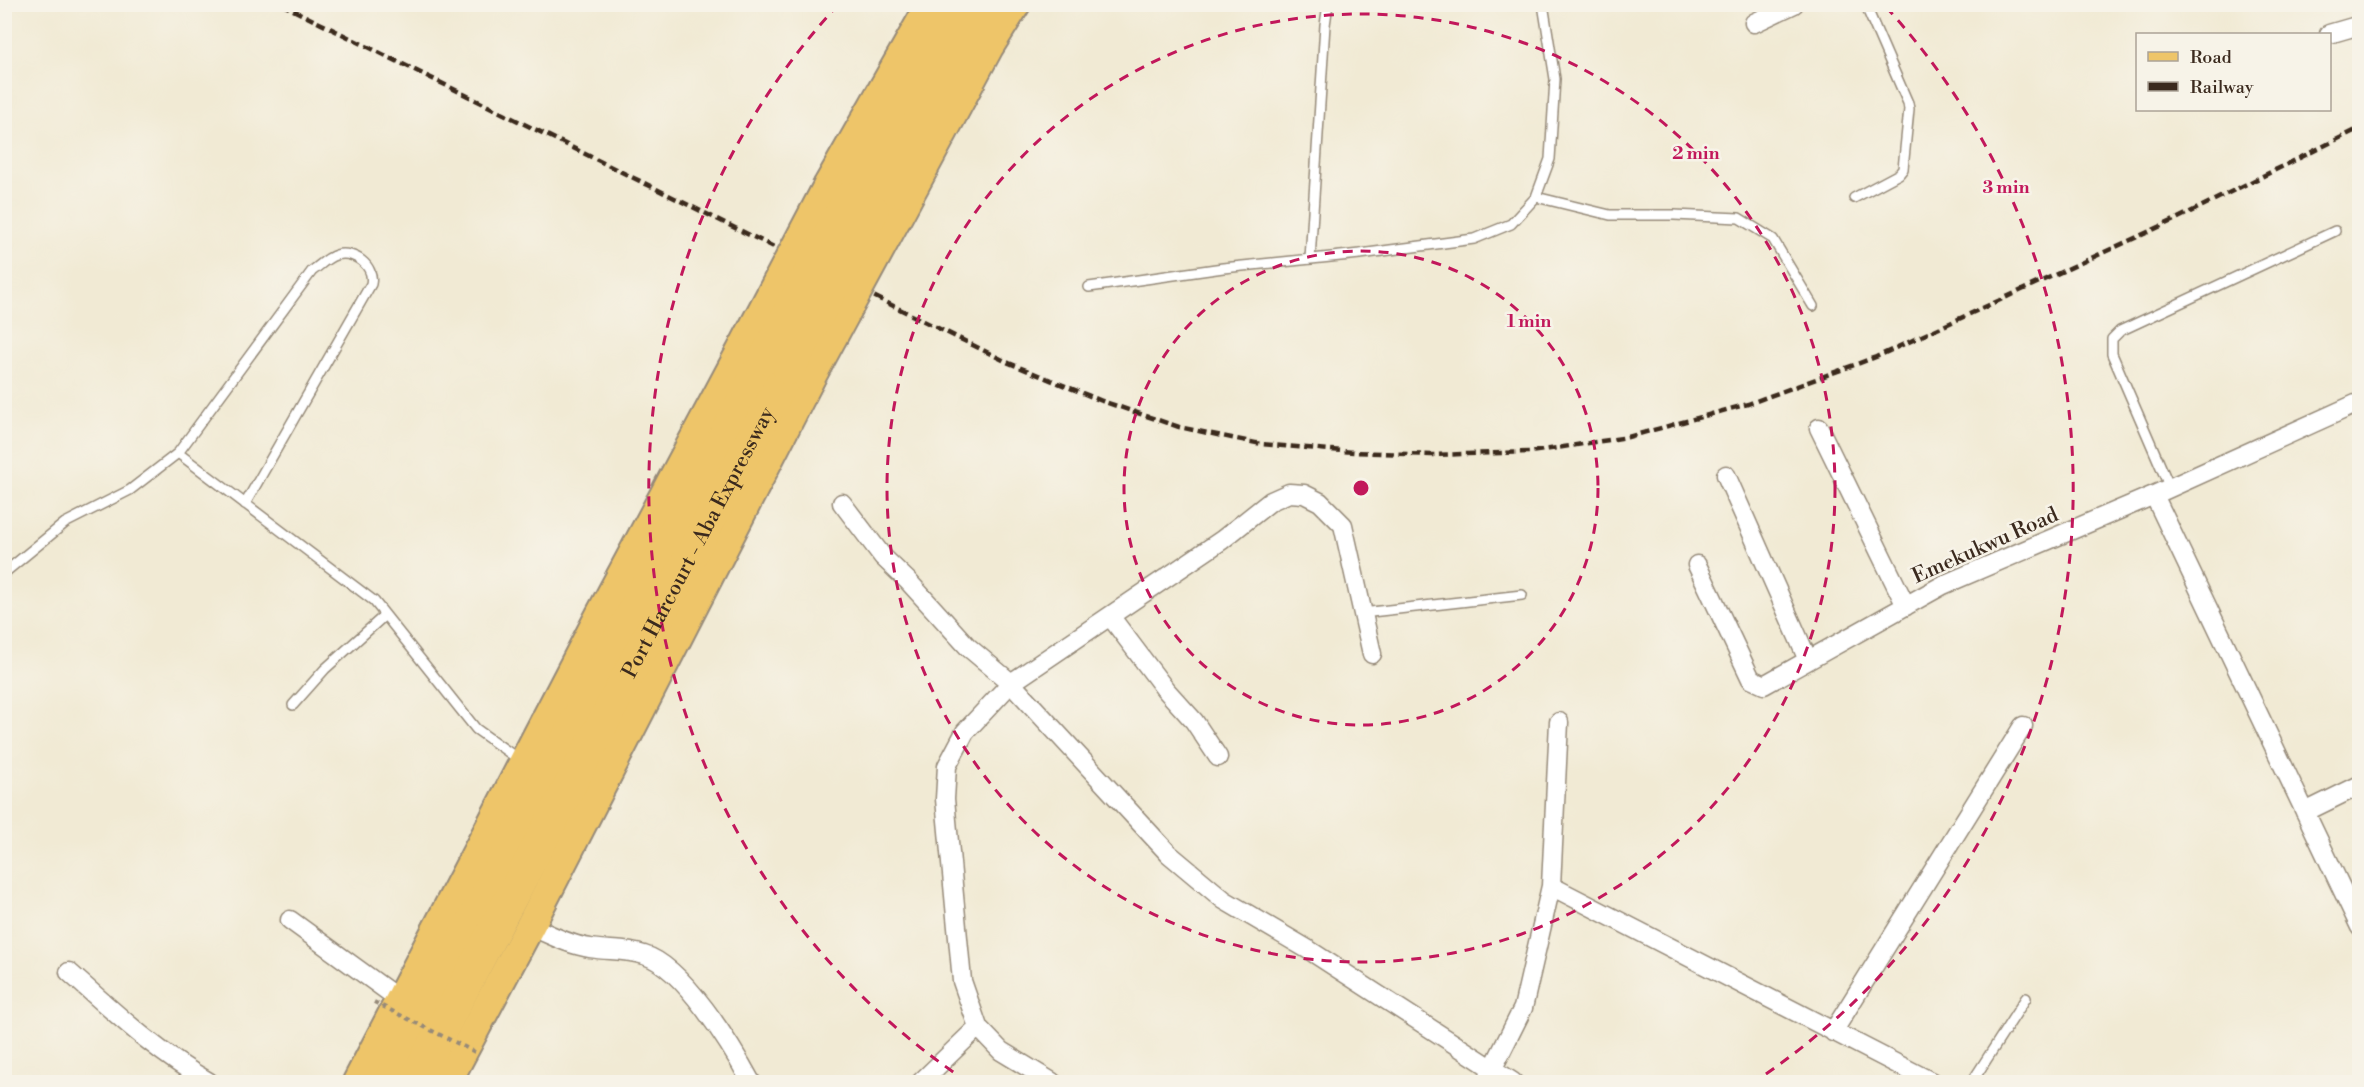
<svg xmlns="http://www.w3.org/2000/svg" width="2364" height="1087" font-family="'Libre Bodoni',serif">
<style>
.lines{fill:none;stroke-linecap:round;stroke-linejoin:round}
.lane-casing{stroke:#968a79;stroke-width:12}
.street-casing{stroke:#968a79;stroke-width:21}
.primary-casing{stroke:#968a79;stroke-width:32}
.highway-casing{stroke:#968a79;stroke-width:34}
.lane{stroke:#fff;stroke-width:9}
.street{stroke:#fff;stroke-width:18}
.primary{stroke:#eec569;stroke-width:28}
.highway{stroke:#eec569;stroke-width:32}
.rail{stroke:#3b2a1e;stroke-width:4.5;stroke-dasharray:9 4.5;stroke-linecap:butt}
.primary-bridge-casing{stroke:#968a79;stroke-width:32;stroke-linecap:butt}
.highway-bridge-casing{stroke:#968a79;stroke-width:34;stroke-linecap:butt}
.path-bridge{stroke:#968a79;stroke-width:4;stroke-dasharray:4.5 4.5;stroke-linecap:butt}
.primary-bridge{stroke:#eec569;stroke-width:28}
.highway-bridge{stroke:#eec569;stroke-width:32}
.ring{fill:none;stroke:#c2185b;stroke-width:3;stroke-dasharray:10 8}
.labels{text-anchor:middle;stroke-width:5;stroke-linejoin:round;paint-order:stroke}
.street-label{font-size:21px;fill:#3b2a1e;stroke:#f7f3e8}
.centre{fill:#c2185b;stroke:#f7f3e8;stroke-width:3}
.ring-label{font-size:18px;text-anchor:middle;font-weight:bold;fill:#c2185b;stroke:#f7f3e8;stroke-width:5;stroke-linejoin:round;paint-order:stroke}
</style>
<rect width="100%" height="100%" fill="#f7f3e8"/>
<filter id="ink" filterUnits="userSpaceOnUse"><feTurbulence type="fractalNoise" baseFrequency=".0167" numOctaves="2"/><feDisplacementMap in="SourceGraphic" scale="12" xChannelSelector="R" yChannelSelector="G"/><feConvolveMatrix kernelMatrix="1 2 1 2 8 2 1 2 1" color-interpolation-filters="sRGB"/></filter>
<filter id="wash" filterUnits="userSpaceOnUse"><feTurbulence type="fractalNoise" baseFrequency=".008" numOctaves="4" result="noise"/><feDisplacementMap in="SourceGraphic" scale="24" xChannelSelector="R" yChannelSelector="G"/><feGaussianBlur stdDeviation="1.35" result="paint"/><feColorMatrix in="noise" values="0 0 0 0 0 0 0 0 0 0 0 0 0 0 0 0 0 1.4 0 .05"/><feComposite in="paint" operator="in"/></filter>
<g filter="url(#wash)">
<rect width="100%" height="100%" fill="#f1ead4"/>
</g>
<g filter="url(#ink)">
<g class="lines">
<defs>
<path id="lane" d="M1536 197 1610 215H1674L1739 218 1773 239 1813 306
M1854 198 1899 174 1903 169 1909 109 1908 103 1865 4
M1310 259 1325 25 1328 4
M1089 287 1223 268 1360 254 1474 239 1511 224 1536 197 1550 159 1555 79 1543 4
M178 453 374 601 476 729 521 761
M2170 488 2112 354V339L2120 331 2335 231
M4 573 65 523 130 490 178 453 312 271C319 266 328 257 336 255 354 250 375 266 371 284L245 504
M1362 613 1522 595
M293 705 325 669 385 615
M1972 1082 2026 998"/>
<path id="street" d="M1754 23 1794 4
M2329 34 2360 25
M1819 428 1906 606
M1726 475 1808 660
M2154 495 2360 927
M842 503 883 557 908 581 968 647 1011 683 1169 854 1224 900 1309 950 1513 1082
M1697 565 1751 679 1764 685 1943 585 2154 495 2360 402
M1110 616 1165 689 1194 721 1218 757
M2305 812 2360 785
M1551 886 1932 1082
M290 920 400 1000
M530 926C549 934 569 945 590 948 608 951 626 949 644 955 683 966 732 1047 751 1082
M69 972C113 1011 157 1053 209 1082
M1833 1032 2023 726
M921 1082 978 1027
M1052 1082 1001 1051 978 1027 962 981 945 799 947 766 965 732 1011 683 1222 540 1271 501 1289 493 1304 494 1320 502 1343 525 1372 654
M1486 1082 1523 1008 1551 886 1559 722"/>
<path id="primary" d="M828 185 931 4
M896 220 989 47 1016 4
M357 1082 600 615 743 347
M447 1082 530 926 809 381"/>
<g id="highway">
<path d="M849 198 920 69 959 4"/>
<path d="M873 211 919 122 988 4"/>
<path d="M389 1082 765 358"/>
<path id="s1" d="M414 1082 789 369"/>
</g>
</defs>
<!-- lane casing -->
<use href="#lane" class="lane-casing"/>
<!-- street casing -->
<use href="#street" class="street-casing"/>
<!-- primary casing -->
<use href="#primary" class="primary-casing"/>
<!-- highway casing -->
<use href="#highway" class="highway-casing"/>
<!-- lane -->
<use href="#lane" class="lane"/>
<!-- street -->
<use href="#street" class="street"/>
<!-- primary -->
<use href="#primary" class="primary"/>
<!-- highway -->
<use href="#highway" class="highway"/>
<!-- rail -->
<path class="rail" d="M281 4 1009 363 1102 401 1179 427 1261 444 1354 452 1432 455 1531 452 1628 437 1748 404 1876 357 2172 221 2360 128"/>
<defs>
<path id="primary-bridge" d="M743 347 828 185
M809 381 896 220"/>
<path id="highway-bridge" d="M765 358 849 198
M789 369 873 211"/>
</defs>
<!-- primary-bridge casing -->
<use href="#primary-bridge" class="primary-bridge-casing"/>
<!-- highway-bridge casing -->
<use href="#highway-bridge" class="highway-bridge-casing"/>
<!-- path-bridge -->
<path class="path-bridge" d="M374 1002 479 1054"/>
<!-- primary-bridge -->
<use href="#primary-bridge" class="primary-bridge"/>
<!-- highway-bridge -->
<use href="#highway-bridge" class="highway-bridge"/>
</g>
</g>
<!-- distance rings -->
<g class="ring">
<circle cx="1361" cy="488" r="237"/>
<circle cx="1361" cy="488" r="474"/>
<path d="M968 1082A712 712 0 0 1 836 7M1886 7A712 712 0 0 1 1754 1082"/>
</g>
<g class="labels">
<!-- street labels -->
<g class="street-label">
<text dy="7" stroke="none"><textPath href="#s1" startOffset="610">Port Harcourt - Aba Expressway</textPath></text>
<text transform="translate(1985 545) rotate(-24)" y="7">Emekukwu Road</text>
</g>
</g>
<circle cx="1361" cy="488" r="9" class="centre"/>
<g class="ring-label">
<text x="1696" y="159">2 min</text>
<text x="2006" y="193">3 min</text>
<text x="1529" y="327">1 min</text>
</g>
<!-- margin -->
<rect width="2364" height="1087" fill="none" stroke="#f7f3e8" stroke-width="24"/>
<!-- legend -->
<rect x="2136" y="33" width="195" height="78" fill="#f7f3e8" stroke="#aca397" stroke-width="1.5"/>
<rect x="2148" y="52" width="30" height="9" fill="#eec569" stroke="#aca397" stroke-width="1.5"/>
<text x="2190" y="63" font-size="18" fill="#3b2a1e">Road</text>
<rect x="2148" y="82" width="30" height="9" fill="#3b2a1e" stroke="#aca397" stroke-width="1.5"/>
<text x="2190" y="93" font-size="18" fill="#3b2a1e">Railway</text>
</svg>
